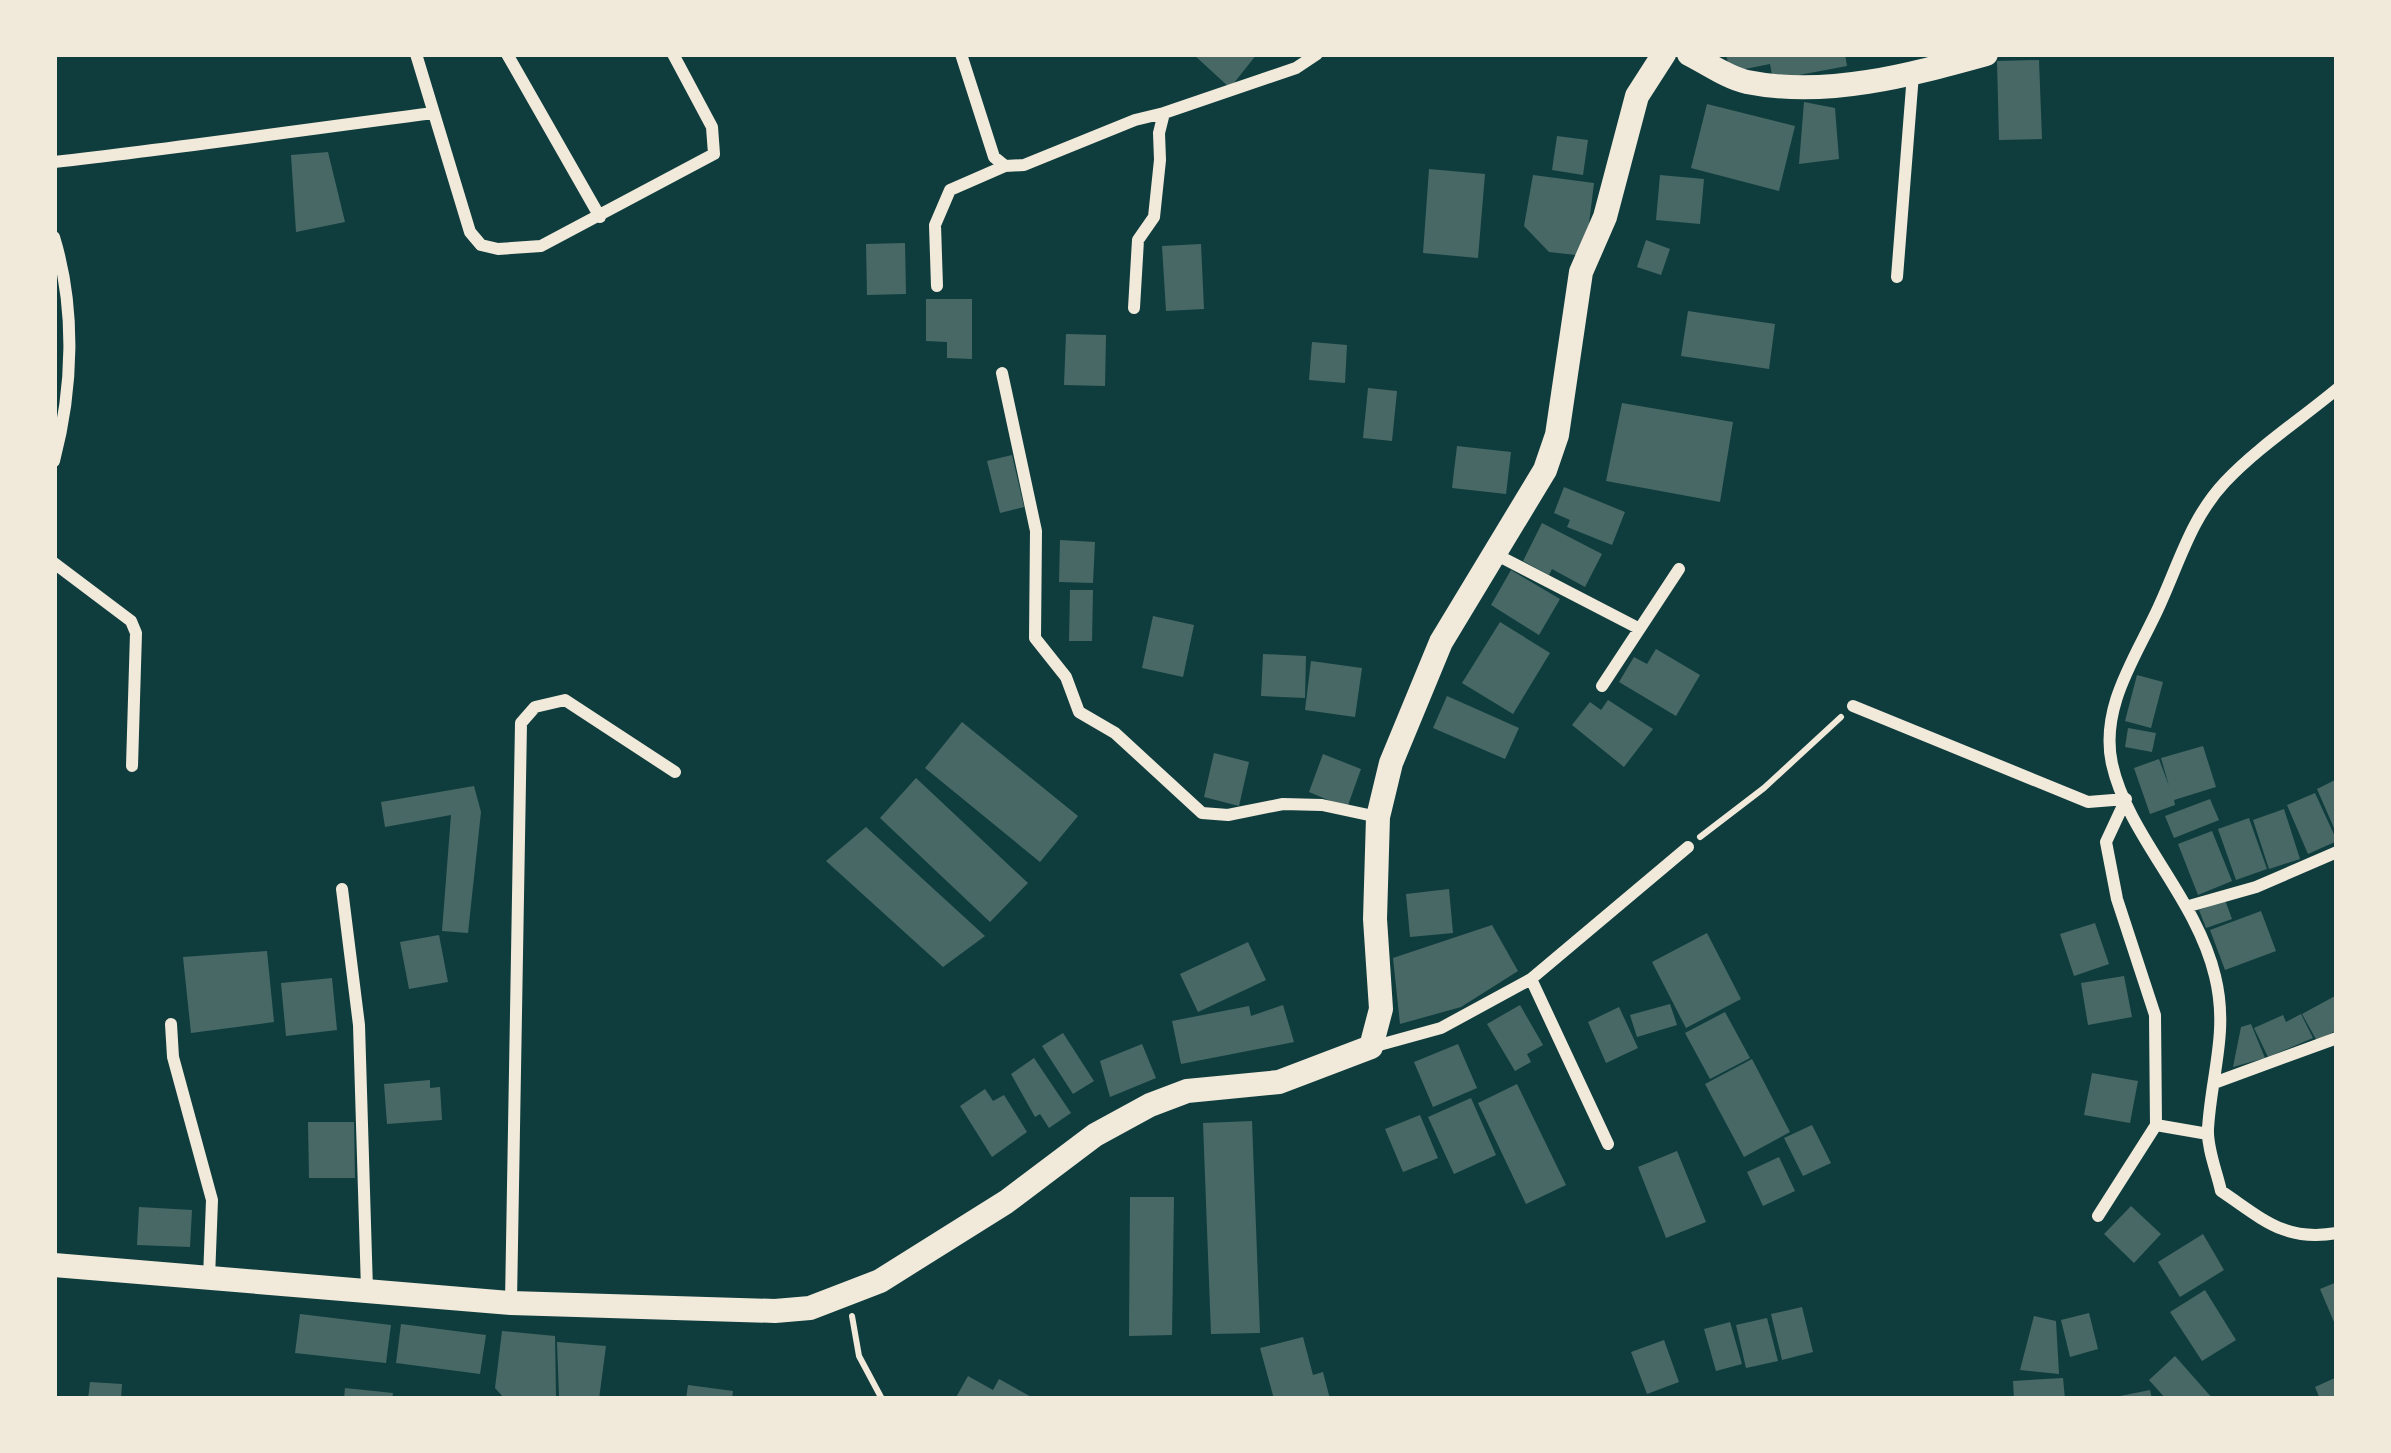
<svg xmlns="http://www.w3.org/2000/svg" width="2391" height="1453" font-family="'Fira Sans Condensed',sans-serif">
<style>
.building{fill:#486865}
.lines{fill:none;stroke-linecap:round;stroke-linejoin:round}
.path{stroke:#f1e9da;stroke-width:6}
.minor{stroke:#f1e9da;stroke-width:12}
.secondary{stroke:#f1e9da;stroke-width:24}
</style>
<rect width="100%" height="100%" fill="#0f3d3e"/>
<!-- building -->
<path class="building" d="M1193 54H1257L1230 88Z
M1726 54H1845L1847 66 1773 80 1770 64 1730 72Z
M2039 60 2042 139 1999 140 1997 61Z
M1804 102 1835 108 1839 159 1799 164Z
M1707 104 1795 126 1779 191 1691 168Z
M1557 136 1588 140 1583 175 1552 170Z
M328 152 345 222 296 232 291 155Z
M1429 169 1485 174 1478 258 1423 253Z
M1533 175 1594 183 1585 256 1549 252 1524 226Z
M1660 175 1704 179 1700 224 1656 220Z
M1646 240 1670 249 1661 275 1637 267Z
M905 243 906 294 867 295 866 244Z
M1201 244 1204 309 1166 311 1162 246Z
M926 299H972V359L947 358V342L926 341Z
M1688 311 1775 324 1769 369 1681 356Z
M1066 334 1106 335 1105 386 1064 385Z
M1312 342 1347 345 1345 383 1309 380Z
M1368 388 1397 391 1392 441 1363 438Z
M1622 403 1733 422 1720 502 1606 481Z
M1457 446 1511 452 1506 494 1452 488Z
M1012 455 1024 507 1000 513 987 461Z
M1564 487 1625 512 1612 545 1567 527 1570 520 1554 513Z
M1542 523 1602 554 1585 587 1552 569 1549 575 1523 561Z
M1060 540 1095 542 1093 583 1059 582Z
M1511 570 1560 599 1539 635 1491 605Z
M1070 590H1093L1092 641H1069Z
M1153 616 1194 625 1183 677 1142 668Z
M1500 622 1550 653 1513 714 1462 683Z
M1656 649 1700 675 1676 716 1619 682 1634 657 1647 664Z
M1263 654 1306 656 1305 698 1261 696Z
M1311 661 1362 668 1355 717 1305 710Z
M2137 675 2163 682 2151 728 2125 721Z
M1447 696 1519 728 1505 759 1433 728Z
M1608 700 1653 729 1624 767 1572 725 1590 702 1601 710Z
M962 722 1078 816 1040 862 925 768Z
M2128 728 2156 733 2152 752 2125 747Z
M2203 746 2216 787 2174 800 2175 805 2150 814 2134 768 2159 759 2169 786 2161 758Z
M1214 753 1249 762 1239 806 1204 797Z
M1323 754 1361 769 1347 808 1309 792Z
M916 778 1028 883 990 922 880 818Z
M2337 779V835L2317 789Z
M474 786 481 812 468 933 442 931 451 815 385 827 381 802Z
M2315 793 2337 841 2308 854 2287 805Z
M2210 799 2219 820 2174 838 2165 816Z
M2284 809 2300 859 2269 869 2253 820Z
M2249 818 2267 869 2236 880 2218 829Z
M866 827 985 936 943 967 826 861Z
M2212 831 2232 881 2198 895 2178 844Z
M1449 889 1453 933 1410 937 1406 894Z
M2225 900 2232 919 2206 928 2199 910Z
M2261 911 2276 951 2225 970 2210 930Z
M2095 923 2109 964 2074 976 2060 934Z
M1492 925 1518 971 1461 1007 1400 1024 1393 958Z
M1707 933 1741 999 1686 1028 1652 962Z
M439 935 448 982 409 989 400 942Z
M1248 942 1266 980 1198 1012 1180 974Z
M267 951 274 1022 191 1033 183 957Z
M2124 976 2132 1017 2088 1025 2081 983Z
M332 978 337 1030 286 1036 281 983Z
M2335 996 2337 1030 2317 1041 2302 1014Z
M1670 1004 1677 1025 1637 1037 1630 1015Z
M1283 1005 1294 1042 1181 1064 1172 1021 1249 1006 1251 1016Z
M1520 1005 1543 1045 1527 1054 1531 1062 1515 1071 1487 1024Z
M1619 1007 1638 1048 1606 1063 1588 1022Z
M1725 1012 1750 1058 1710 1079 1685 1033Z
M2301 1014 2313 1038 2268 1057 2254 1028 2283 1015 2286 1022Z
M2251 1024 2265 1058 2233 1067 2241 1027Z
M1063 1033 1094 1081 1073 1094 1042 1046Z
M1142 1044 1156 1078 1110 1097 1100 1061Z
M1458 1044 1477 1088 1433 1107 1414 1062Z
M1034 1058 1071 1113 1049 1128 1040 1114 1035 1117 1011 1074Z
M1752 1059 1790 1132 1744 1157 1705 1084Z
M2092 1073 2138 1081 2130 1123 2084 1115Z
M430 1080V1088L440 1087 442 1120 387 1124 384 1084Z
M1517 1084 1566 1185 1526 1204 1478 1103Z
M985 1089 993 1101 1004 1095 1027 1132 992 1157 960 1106Z
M1471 1098 1496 1155 1454 1174 1428 1117Z
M1420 1115 1438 1158 1403 1172 1385 1129Z
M1252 1121 1260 1333 1211 1334 1203 1123Z
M308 1122H354L355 1178H309Z
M1812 1125 1831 1163 1803 1176 1784 1138Z
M1677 1151 1706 1222 1666 1238 1638 1167Z
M1779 1157 1795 1191 1763 1206 1747 1172Z
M1130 1197H1174L1172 1335 1129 1336Z
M2131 1206 2161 1234 2134 1263 2104 1234Z
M139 1207 192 1210 190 1247 137 1245Z
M2203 1234 2224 1270 2180 1297 2158 1262Z
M2337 1282V1329L2320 1289Z
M2205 1290 2236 1340 2202 1361 2170 1312Z
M1802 1307 1813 1352 1782 1360 1771 1314Z
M2089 1313 2098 1349 2070 1357 2061 1320Z
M300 1314 391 1325 386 1363 295 1353Z
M2034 1316 2056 1321 2059 1374 2020 1370Z
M1767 1318 1778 1361 1746 1368 1736 1325Z
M1730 1322 1742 1364 1716 1371 1704 1329Z
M401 1324 486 1335 480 1374 396 1363Z
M502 1331 555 1336 556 1397 505 1399 495 1388Z
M1303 1337 1313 1375 1323 1372 1330 1399H1274L1260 1348Z
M1664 1340 1679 1382 1647 1394 1631 1352Z
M557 1342 606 1346 599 1399 559 1396Z
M2175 1356 2213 1399H2166L2149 1380Z
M968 1376 993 1390 999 1379 1035 1399H955Z
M2337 1377V1399H2320L2315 1387Z
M2063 1378 2065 1399H2014L2013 1381Z
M90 1382 122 1384 121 1399H88Z
M688 1385 733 1391 732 1399H686Z
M345 1388 393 1393 392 1399H344Z
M2150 1390 2152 1399H2116L2115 1397Z"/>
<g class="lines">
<!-- path -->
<path class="path" d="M1700 837 1764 788 1841 717
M852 1316 859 1356 882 1399"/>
<!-- minor -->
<path class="minor" d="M416 54 470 232 481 245 498 249 541 246 714 154 712 127 673 54
M507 54 600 217
M961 54 994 157 1005 166 1024 165 1135 120 1164 113
M54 162C181 148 307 129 434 113
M54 237C76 309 73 389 54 461
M1897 277 1913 74
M937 286 935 225 950 190 1005 166
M1134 308 1138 240 1154 217 1160 160 1159 133 1164 113 1296 68 1317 54
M1002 373 1036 531 1035 638 1066 677 1079 712 1115 733 1202 813 1228 815 1283 804 1322 805 1378 817
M2337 389C2301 419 2257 448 2225 482 2192 517 2180 560 2161 602 2139 653 2099 705 2112 764 2128 836 2196 897 2215 976 2229 1032 2211 1075 2208 1129 2207 1149 2217 1172 2221 1191 2263 1219 2284 1242 2337 1233
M1493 553 1638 628
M54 563 131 621 136 633 132 766
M1602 686 1679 569
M1853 706 2088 802 2126 799 2106 842 2117 899 2155 1015 2156 1125 2208 1134
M342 889 359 1025 367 1290
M2189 906 2256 887 2337 852
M1531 979 1608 1144
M171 1024 173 1057 212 1200 209 1278
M1372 1047 1441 1028 1531 979 1688 847
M2214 1083 2337 1038
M2098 1216 2156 1125
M511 1302 521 723 535 707 565 700 675 772"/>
<!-- secondary -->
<path class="secondary" d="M1689 54C1707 63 1728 78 1747 82 1827 98 1910 75 1986 54
M54 1265 511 1303 775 1311 810 1308 880 1281 1006 1202 1095 1135 1150 1105 1187 1091 1279 1082 1371 1047 1381 1009 1375 919 1378 817 1391 763 1441 642 1545 470 1557 435 1581 272 1605 217 1637 96 1664 54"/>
</g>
<!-- border -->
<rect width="2391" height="1453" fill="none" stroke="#f1e9da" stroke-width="114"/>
</svg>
